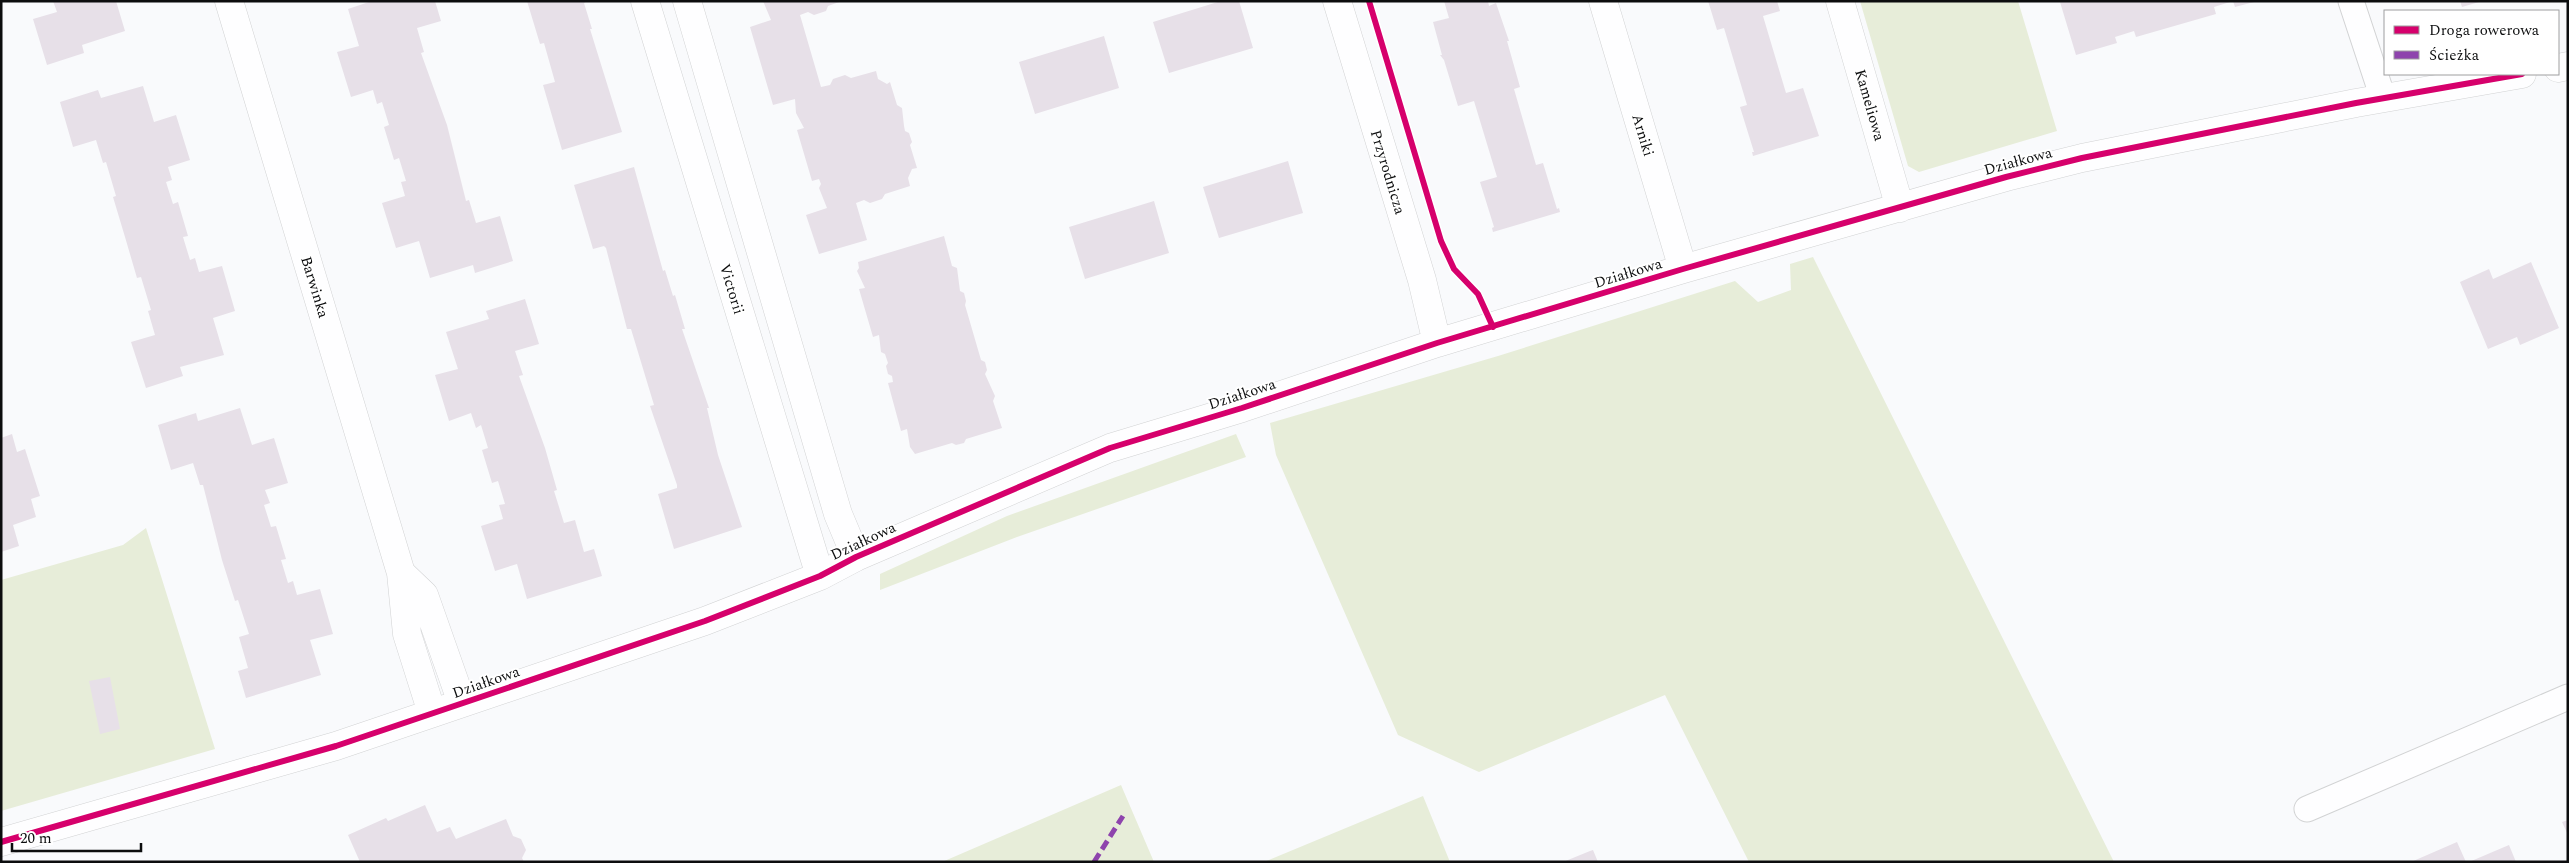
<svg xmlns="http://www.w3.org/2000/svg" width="2569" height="863" font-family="Spectral,serif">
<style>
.green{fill:#e7edd9}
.building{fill:#e7e0e8}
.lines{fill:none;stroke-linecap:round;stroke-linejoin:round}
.lane-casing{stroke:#d2d3d4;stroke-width:27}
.street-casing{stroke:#d2d3d4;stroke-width:29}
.lane{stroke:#fefeff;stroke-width:25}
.street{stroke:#fefeff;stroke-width:28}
.quiet{stroke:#8e44ad;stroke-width:5;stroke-dasharray:10 5;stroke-linecap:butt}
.cycleway-casing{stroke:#fff;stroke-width:9}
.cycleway{stroke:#d6006c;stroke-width:6}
.labels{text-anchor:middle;stroke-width:4;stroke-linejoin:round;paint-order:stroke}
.street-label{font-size:15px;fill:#0c0d0e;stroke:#fff}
</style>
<rect width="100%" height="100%" fill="#f9fafc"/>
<!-- green -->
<path class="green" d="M1860 1H2018L2057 131 1919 172 1908 166Z
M1813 257 2114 862H1749L1665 695 1479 772 1398 735 1276 455 1270 423 1498 356 1735 281 1758 302 1791 290 1790 264Z
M1236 434 1246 457 1017 537 880 590V574L1007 516Z
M146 528 215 749 1 811V580L123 545Z
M1121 785 1154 862H942Z
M1423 796 1450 862H1264Z"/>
<!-- building -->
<path class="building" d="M53 1H116L125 31 82 45 84 53 47 65 33 19 57 12Z
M372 1H435L441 21 417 28 424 52 421 53 447 125 466 201 469 200 476 223 500 216 513 261 475 273 473 265 430 278 419 241 396 248 382 203 405 196 401 182 406 181 399 158 394 160 384 127 389 125 382 102 377 104 373 90 351 97 337 52 359 46 348 9Z
M527 1H587L584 3 592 29H590L622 132 562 150 543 85 555 82 544 43 540 44Z
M763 1H842L828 6 826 11 814 15 808 12 800 15 821 87 830 85 833 79 845 75 851 78 876 71 878 79 887 84 890 82 897 105 902 108 904 126 905 131 909 133 912 142 910 145 917 168 912 169 908 178 910 186 885 194 882 199 870 203 864 200 856 203 867 240 819 254 806 215 827 208 819 188 821 184 819 179 812 181 797 130 804 128 796 113 795 99 773 105 750 27 771 20Z
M1221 1H1239L1253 48 1169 73 1153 22Z
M1444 1H1488L1489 6 1496 3 1509 41H1507L1520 87 1514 89 1536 165 1543 163 1557 209 1559 208 1560 212 1493 232 1492 228 1494 227 1480 182 1497 177 1474 101 1458 106 1444 60 1440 55H1442L1433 22 1449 18Z
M1708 1H1777L1780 11 1763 16 1786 93 1803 88 1819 136 1753 156 1752 152H1754L1740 107 1747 105 1724 28 1717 30Z
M2064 1H2230V2L2214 7 2216 14 2136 37 2134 31 2115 37 2117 43 2076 55 2060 2Z
M2233 1H2254V2L2235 7Z
M2460 1H2479V2L2462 7Z
M1104 36 1119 88 1035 114 1019 62Z
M143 86 154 122 176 115 190 160 168 167 172 180 166 182 173 204 178 202 188 236 183 237 190 260 195 258 199 272 222 266 235 311 213 318 224 355 180 367 183 376 146 388 131 342 155 335 148 311 151 310 141 277 137 278 125 237 113 197 116 196 106 162 103 163 96 140 73 147 60 102 98 90 101 98Z
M1288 161 1303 213 1219 238 1203 187Z
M634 167 663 271 665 270 673 296 675 295 685 329H682L709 408H707L718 455 742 527 674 549 658 494 677 488V485L650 406 654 405 631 329H627L606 248 604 246 593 249 574 185Z
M1154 201 1169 253 1085 279 1069 227Z
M944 236 952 266 957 268 960 291 964 293 966 301 965 305 981 360 985 362 987 370 985 374 995 396 993 401 1002 428 966 439 964 443 956 445 952 443 915 454 910 447 907 429 901 431 888 383 893 382 892 376 888 374 886 366 888 363 885 354 881 352 879 335 873 337 859 289 865 288 857 271 859 268 858 262Z
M2531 262 2559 328 2520 345 2517 337 2488 349 2460 282 2489 269 2493 279Z
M525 299 539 344 515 351 523 375 519 376 545 448 557 490 554 491 564 523 575 520 584 552 594 549 602 576 527 599 517 564 495 571 481 526 503 519 499 505 505 504 498 481 492 483 482 450 488 448 481 425 476 428 471 413 449 421 435 375 458 369 446 332 489 319 486 311Z
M240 408 252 445 274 438 288 483 265 490 270 503 264 505 271 527 276 526 286 559 281 560 288 583 293 581 297 595 320 589 333 634 310 640 321 675 246 698 238 671 248 668 239 637 249 634 238 600 235 601 222 560 203 485H200L193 463 171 470 158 425 196 413 198 421Z
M12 434 17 452 25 449 40 496 31 499 36 517 13 525 19 546 1 552V438Z
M110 677 120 729 100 734 89 681Z
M425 805 437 832 450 827 456 839 506 819 513 836 521 839 526 850 522 858 524 862H360L348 835 386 818 388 821Z
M2568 820V835L2562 822Z
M2457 842 2466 862H2411Z
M2509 845 2516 862H2469Z
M1593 850 1598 862H1563L1590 851Z"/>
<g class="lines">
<defs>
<path id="lane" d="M2351 1 2383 98
M2307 809 2568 697"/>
<path id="street" d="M229 1 401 573 407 634 432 713
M645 1 820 576
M687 1 838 514 856 557
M1337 1 1422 280 1437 343
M1603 1 1683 269
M1840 1 1900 208
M2558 68 2568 66
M401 573 424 595 462 703
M1 842 336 746 705 621 820 576 856 557 1110 448 1242 408 1437 343 1683 269 2006 177 2082 158 2356 103 2522 74"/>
</defs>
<!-- lane casing -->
<use href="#lane" class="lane-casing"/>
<!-- street casing -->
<use href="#street" class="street-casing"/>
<!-- lane -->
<use href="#lane" class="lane"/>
<!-- street -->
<use href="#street" class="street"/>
<!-- quiet -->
<path class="quiet" d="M1094 862 1123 816"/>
<defs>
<path id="cycleway" d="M1369 1 1441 241 1454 269 1478 294 1493 327
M1 842 336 746 705 621 820 576 856 557 1110 448 1242 408 1437 343 1683 269 2006 177 2082 158 2356 103 2522 74"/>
</defs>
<!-- cycleway casing -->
<use href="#cycleway" class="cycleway-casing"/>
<!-- cycleway -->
<use href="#cycleway" class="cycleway"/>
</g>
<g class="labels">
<!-- street labels -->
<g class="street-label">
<text transform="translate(1870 105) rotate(74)" y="5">Kameliowa</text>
<text transform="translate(1643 135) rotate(73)" y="5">Arniki</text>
<text transform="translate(2018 161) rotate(-15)" y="5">Działkowa</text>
<text transform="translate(1388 172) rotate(73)" y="5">Przyrodnicza</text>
<text transform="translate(1628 273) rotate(-17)" y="5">Działkowa</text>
<text transform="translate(315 287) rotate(73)" y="5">Barwinka</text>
<text transform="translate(732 289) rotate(73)" y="5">Victorii</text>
<text transform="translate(1242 394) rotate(-18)" y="5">Działkowa</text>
<text transform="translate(863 541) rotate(-25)" y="5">Działkowa</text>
<text transform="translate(486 682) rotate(-19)" y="5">Działkowa</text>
</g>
</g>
<!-- border -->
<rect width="2569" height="863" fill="none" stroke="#0c0d0e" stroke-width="5"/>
<!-- legend -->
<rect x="2384" y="10" width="175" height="65" fill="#ffffff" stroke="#9e9e9f"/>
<rect x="2394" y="26" width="25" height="8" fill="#d6006c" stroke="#9e9e9f"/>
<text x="2429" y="35" font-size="15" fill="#0c0d0e">Droga rowerowa</text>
<rect x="2394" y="51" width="25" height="8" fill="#8e44ad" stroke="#9e9e9f"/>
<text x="2429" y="60" font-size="15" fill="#0c0d0e">Ścieżka</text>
<!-- scale -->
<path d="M12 843v8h129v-8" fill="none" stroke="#0c0d0e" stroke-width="2.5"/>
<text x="20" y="843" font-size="15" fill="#0c0d0e" stroke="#ffffff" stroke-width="4" paint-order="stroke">20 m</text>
</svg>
